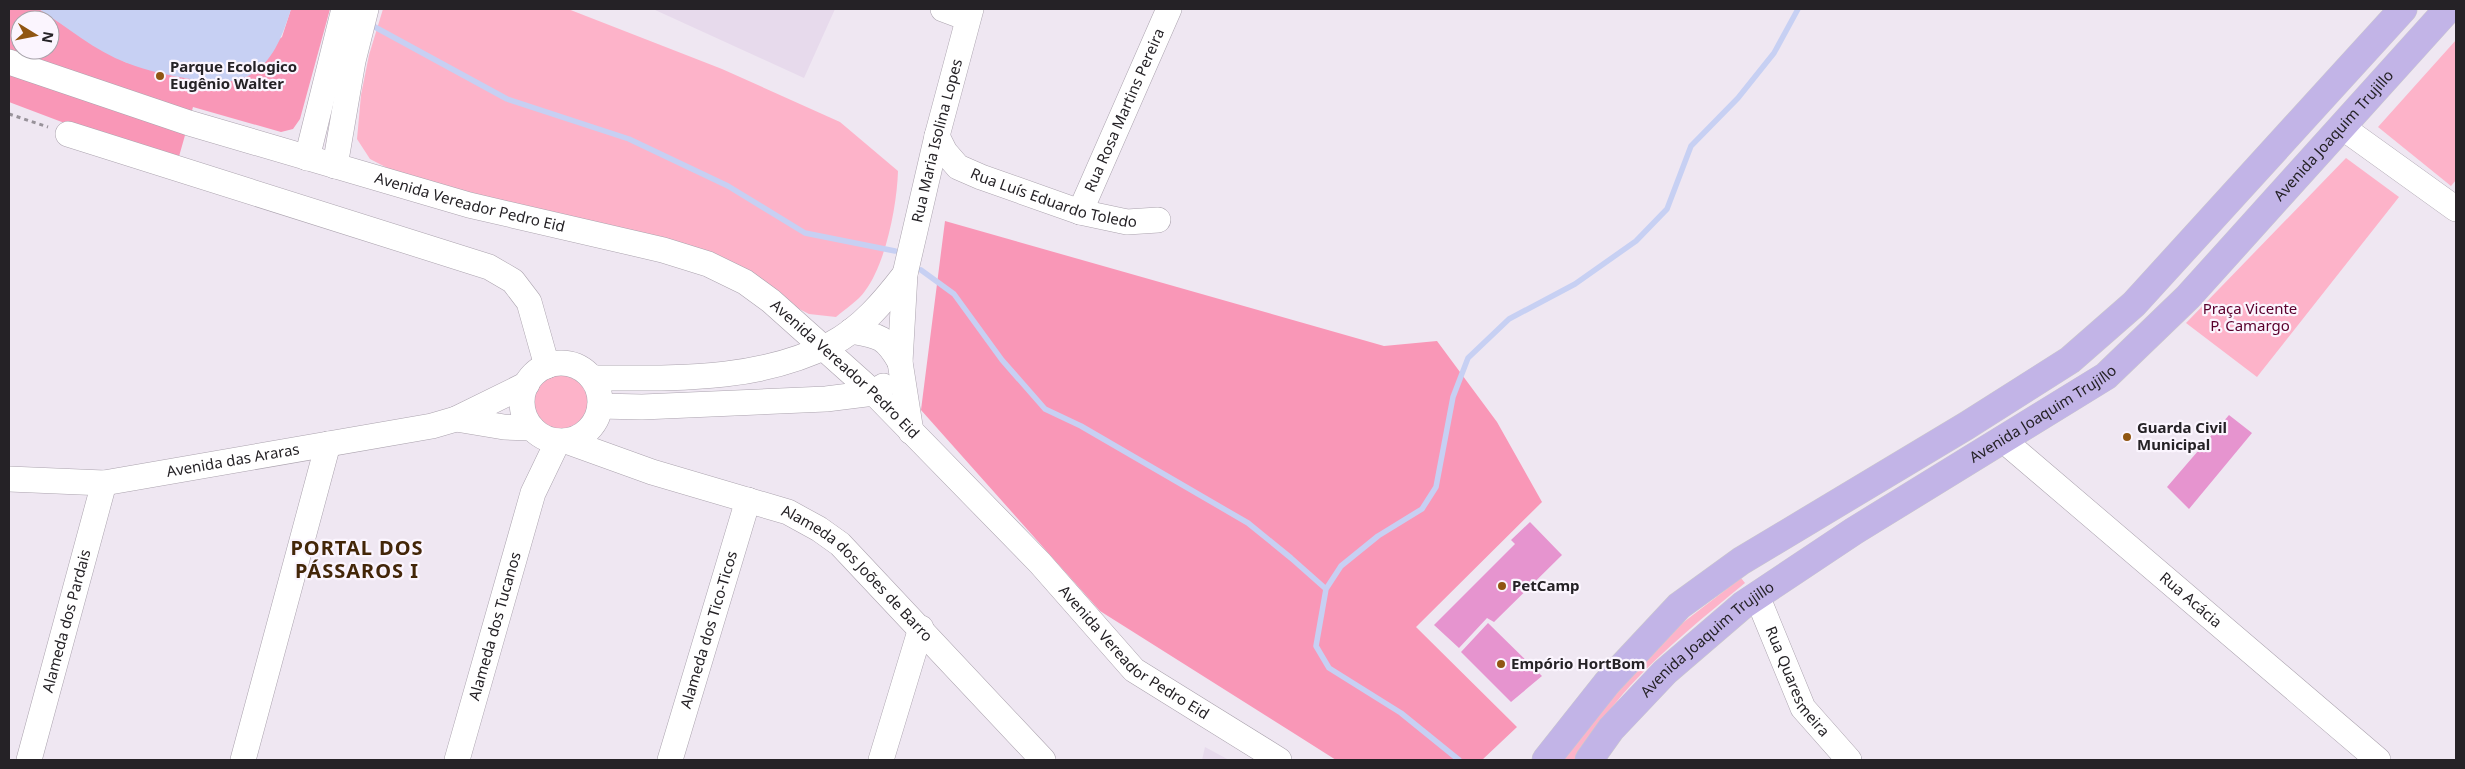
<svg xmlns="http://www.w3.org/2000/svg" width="2465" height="769" font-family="'Noto Sans',sans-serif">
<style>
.built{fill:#e7daec}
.green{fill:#fdb3c9}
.forest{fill:#f997b7;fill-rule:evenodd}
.water{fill:#c7d0f3}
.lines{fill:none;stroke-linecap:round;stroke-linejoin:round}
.stream{stroke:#c7d0f3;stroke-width:5.5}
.building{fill:#e694cf}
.minor-casing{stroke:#aba3ae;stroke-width:26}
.major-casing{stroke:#cbcacb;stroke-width:29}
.path{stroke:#98929a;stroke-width:3;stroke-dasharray:4 4;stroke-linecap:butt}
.minor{stroke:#fff;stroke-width:25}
.major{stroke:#c2b4e7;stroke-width:28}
.poi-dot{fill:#905612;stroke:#fbf5fe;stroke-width:2}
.labels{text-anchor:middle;stroke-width:4.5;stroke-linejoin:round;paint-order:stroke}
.poi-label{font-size:15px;font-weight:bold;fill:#252226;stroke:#fbf5fe;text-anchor:start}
.street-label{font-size:15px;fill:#252226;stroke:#fbf5fe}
.park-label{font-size:15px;fill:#5a012d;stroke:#fbf5fe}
.district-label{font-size:20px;font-weight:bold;letter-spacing:1px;fill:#432608;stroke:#fbf5fe}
</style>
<rect width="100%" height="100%" fill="#efe7f2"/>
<!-- built -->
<path class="built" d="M653 9H835L804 78Z
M1205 747 1229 760H1202Z"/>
<!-- green -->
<path class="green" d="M383 9H568L722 69 840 122 898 171C897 205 886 263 865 291 858 301 845 309 836 317L809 314 774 296 401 175 370 159 357 139 361 95 369 55Z
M2456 40V180L2451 186 2378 127Z
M2346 158 2399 197 2257 377 2186 323Z
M529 403a31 31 0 1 1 62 0a31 31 0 1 1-62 0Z
M1741 578 1745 583C1705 616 1665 648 1630 686 1609 709 1592 735 1575 760H1557L1663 638Z"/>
<!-- forest -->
<path class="forest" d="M9 9H39L82 37 125 62 175 76 225 82 282 37 291 9H330L300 119 293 129 281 132 193 107 178 160 112 141 9 102ZM20 20H50V50H20Z
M945 221 1384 346 1437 341 1497 422 1542 502 1416 627 1517 727 1482 760H1336L1295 734 1100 611 921 410Z"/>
<!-- water -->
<path class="water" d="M39 9H291C283 34 274 61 250 75 232 85 209 82 190 79 168 75 147 71 127 63 95 51 67 27 39 9Z"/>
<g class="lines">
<!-- stream -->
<path class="stream" d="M373 26 507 99 629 139 728 186 805 233 895 251
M921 270 954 294 1002 360 1045 409 1081 426 1248 523 1291 558 1326 589
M1459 760 1401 713 1329 668 1316 646 1326 589 1341 566 1378 536 1422 509 1436 487 1453 397 1468 358 1509 319 1575 284 1636 241 1667 209 1691 146 1738 98 1774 53 1798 9"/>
</g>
<!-- building -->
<path class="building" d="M2229 415 2252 433 2189 509 2167 487Z
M1530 522 1562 555 1494 622 1487 618 1459 648 1434 625 1515 544 1511 540Z
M1488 623 1542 676 1511 702 1461 652Z"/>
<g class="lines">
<defs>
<g id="minor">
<path d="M943 9 967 18"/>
<path id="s1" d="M9 62 189 123 469 205 663 250 708 264 745 282 771 301 874 393 1040 563 1134 670 1279 760"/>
<path d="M2342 127 2456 209"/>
<path d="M68 134 489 267 513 281 529 302 547 366"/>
<path id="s2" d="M937 136 945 152 958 167 981 177 1080 212 1127 222 1158 220"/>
<path d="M307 158 344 9"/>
<path d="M335 166 353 61 366 9"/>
<path id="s3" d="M1080 212 1169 9"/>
<path d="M851 331C879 336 885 336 900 362"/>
<circle cx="561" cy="402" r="39"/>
<path d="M592 378C673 378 757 382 831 344 861 329 885 300 905 274"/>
<path d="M600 406 642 407 826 399 874 393 883 386"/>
<path d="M456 419 504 427 532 428"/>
<path id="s4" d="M911 432 900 362 905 274 937 136 971 9"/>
<path id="s5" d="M2002 439 2378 760"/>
<path id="s6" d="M566 441 652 472 788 512 819 529 840 544 1043 760"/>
<path id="s7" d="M9 479 104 483 432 426 456 419 527 384"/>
<path id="s8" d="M1757 596 1803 708 1849 760"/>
<path id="s9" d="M29 760 104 483"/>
<path d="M243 760 328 444"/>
<path id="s10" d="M457 760 533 493 558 441"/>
<path id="s11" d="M670 760 748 500"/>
<path d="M881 760 921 628"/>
</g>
<g id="major">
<path d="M1546 760 1607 683 1679 606 1741 561 1966 426 2070 360 2134 304 2403 9"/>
<path id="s12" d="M1589 760 1611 729 1665 672 1743 605 1854 531 2106 376 2188 297 2448 9"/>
</g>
</defs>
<!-- minor casing -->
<use href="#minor" class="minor-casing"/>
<!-- major casing -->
<use href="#major" class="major-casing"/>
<!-- path -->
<path class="path" d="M9 114 48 127"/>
<!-- minor -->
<use href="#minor" class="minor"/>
<!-- major -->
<use href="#major" class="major"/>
</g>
<!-- markers -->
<g class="poi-dot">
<circle cx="160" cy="76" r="5"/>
<circle cx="2127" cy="437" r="5"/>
<circle cx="1502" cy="586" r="5"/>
<circle cx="1501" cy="664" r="5"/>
</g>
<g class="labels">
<!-- poi labels -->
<g class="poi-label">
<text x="170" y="72">Parque Ecologico<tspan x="170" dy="17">Eugênio Walter</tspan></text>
<text x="2137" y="433">Guarda Civil<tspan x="2137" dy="17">Municipal</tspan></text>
<text x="1512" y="591">PetCamp</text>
<text x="1511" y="669">Empório HortBom</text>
</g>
<!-- street labels -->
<g class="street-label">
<text dy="5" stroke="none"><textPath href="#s3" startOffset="111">Rua Rosa Martins Pereira</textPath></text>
<text dy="5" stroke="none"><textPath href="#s12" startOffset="980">Avenida Joaquim Trujillo</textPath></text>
<text dy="5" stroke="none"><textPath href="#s4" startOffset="296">Rua Maria Isolina Lopes</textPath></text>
<text dy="5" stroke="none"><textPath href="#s2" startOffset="139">Rua Luís Eduardo Toledo</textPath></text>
<text dy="5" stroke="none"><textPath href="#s1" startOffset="482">Avenida Vereador Pedro Eid</textPath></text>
<text dy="5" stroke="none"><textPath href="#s1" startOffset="902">Avenida Vereador Pedro Eid</textPath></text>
<text dy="5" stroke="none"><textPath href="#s12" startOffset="575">Avenida Joaquim Trujillo</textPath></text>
<text dy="5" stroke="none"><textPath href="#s7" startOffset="226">Avenida das Araras</textPath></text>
<text dy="5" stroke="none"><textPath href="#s6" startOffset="326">Alameda dos Joões de Barro</textPath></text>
<text dy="5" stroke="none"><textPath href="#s5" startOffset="248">Rua Acácia</textPath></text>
<text dy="5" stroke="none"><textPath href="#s9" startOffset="144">Alameda dos Pardais</textPath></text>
<text dy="5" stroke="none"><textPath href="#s10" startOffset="139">Alameda dos Tucanos</textPath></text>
<text dy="5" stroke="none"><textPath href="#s11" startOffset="136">Alameda dos Tico-Ticos</textPath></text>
<text dy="5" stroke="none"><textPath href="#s12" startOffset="170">Avenida Joaquim Trujillo</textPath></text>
<text dy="5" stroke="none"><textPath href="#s1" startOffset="1308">Avenida Vereador Pedro Eid</textPath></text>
<text dy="5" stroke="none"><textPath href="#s8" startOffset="95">Rua Quaresmeira</textPath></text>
</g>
<!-- park labels -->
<g class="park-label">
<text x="2250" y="314">Praça Vicente<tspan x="2250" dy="17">P. Camargo</tspan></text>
</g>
<!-- district labels -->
<g class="district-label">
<text x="357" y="555">PORTAL DOS<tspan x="357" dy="23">PÁSSAROS I</tspan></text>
</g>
</g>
<!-- border -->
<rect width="2465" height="769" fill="none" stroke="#252226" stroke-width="20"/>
<!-- north arrow -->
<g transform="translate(35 35) rotate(100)"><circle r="24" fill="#fbf5fe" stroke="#a5a1a8"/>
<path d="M0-4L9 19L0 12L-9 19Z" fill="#905612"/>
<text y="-8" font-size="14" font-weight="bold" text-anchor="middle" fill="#252226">N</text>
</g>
</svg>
